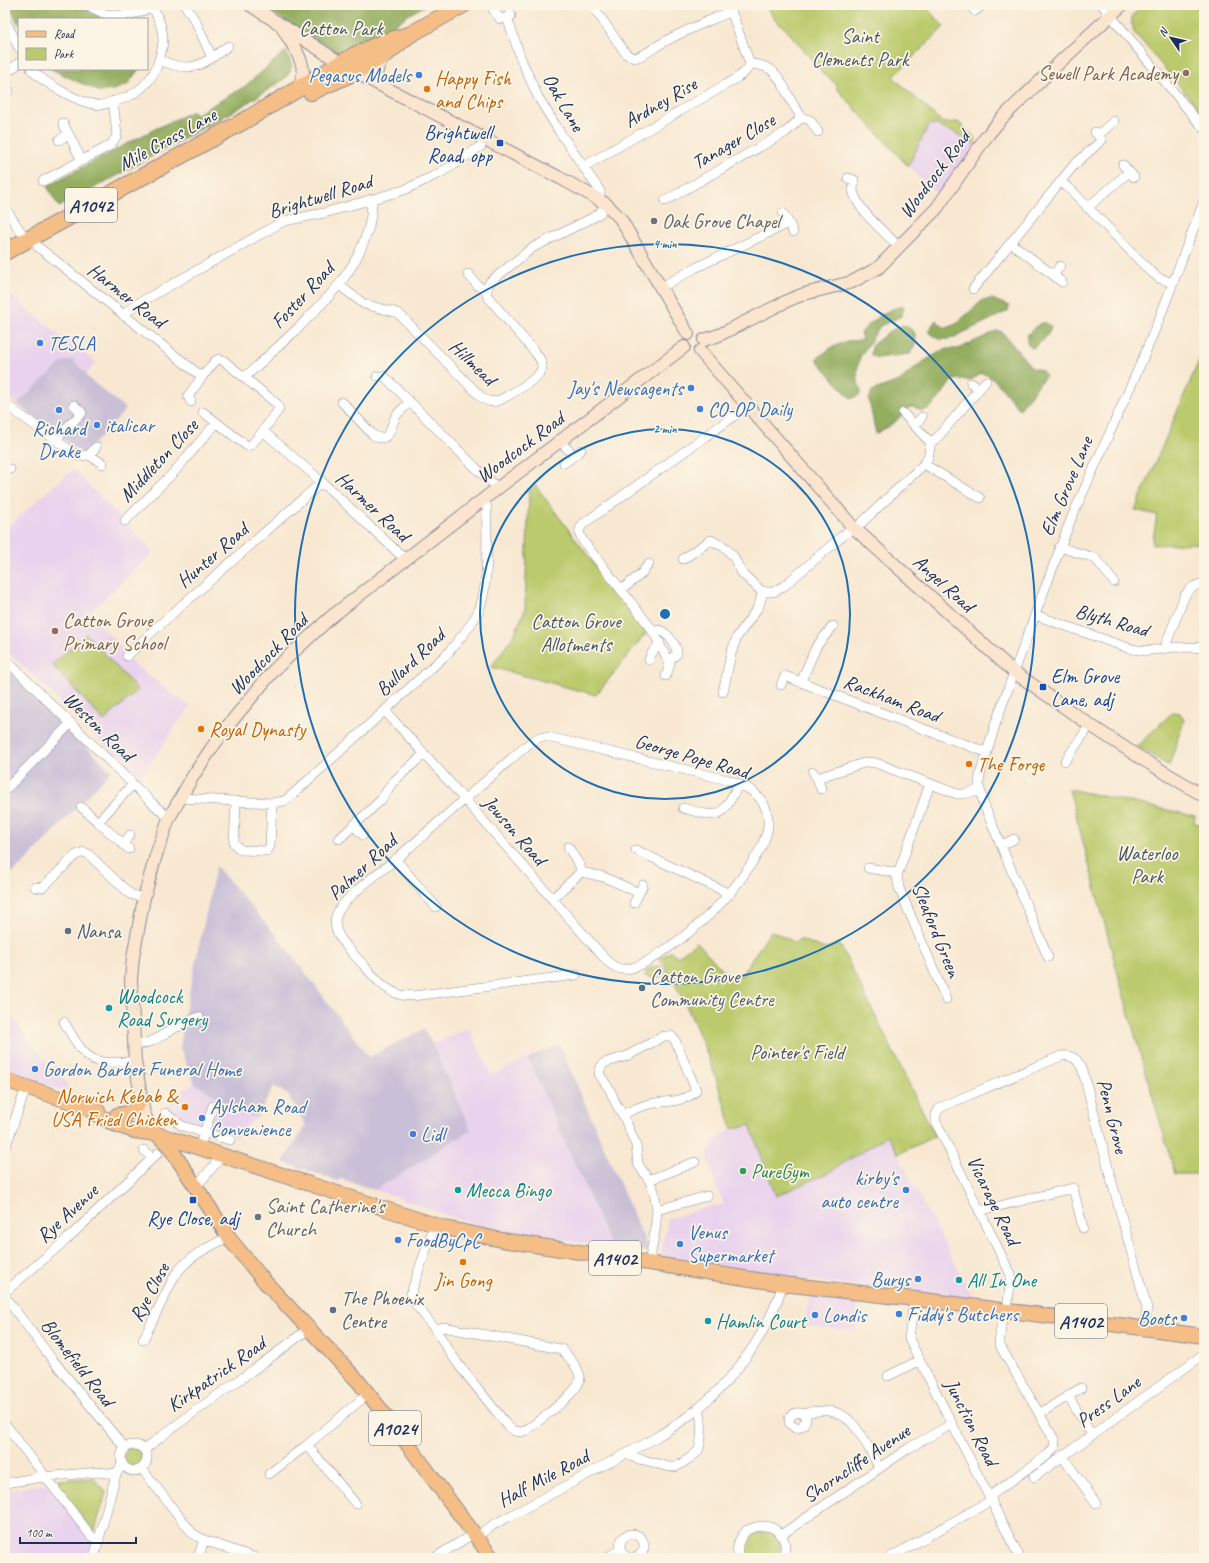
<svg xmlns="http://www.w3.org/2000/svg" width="1209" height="1563" font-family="Caveat,sans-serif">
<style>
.built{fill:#e9d2ed}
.industrial{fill:#c9bfd7}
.green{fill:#bbca6c;stroke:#6b7c65}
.forest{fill:#94ae60;stroke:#586e5f}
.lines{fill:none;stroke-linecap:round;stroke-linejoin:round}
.street-casing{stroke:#8a8c98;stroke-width:10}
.secondary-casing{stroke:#8a8c98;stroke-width:14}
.primary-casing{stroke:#8a8c98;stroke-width:16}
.highway-casing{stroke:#8a8c98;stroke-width:18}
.street{stroke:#fff;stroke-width:9}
.secondary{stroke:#fbe5cf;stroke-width:12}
.primary{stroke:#f6be87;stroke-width:14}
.highway{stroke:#f6be87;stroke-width:16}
.ring{fill:none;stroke:#1f6fb2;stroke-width:2}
.education-dot{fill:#8d6e63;stroke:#fcf5e5;stroke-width:1.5}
.shop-dot{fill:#3f7fe0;stroke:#fcf5e5;stroke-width:1.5}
.food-dot{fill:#e8710a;stroke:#fcf5e5;stroke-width:1.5}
.transit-dot{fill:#1a4fb4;stroke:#fcf5e5;stroke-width:1.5}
.worship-dot{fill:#6b7280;stroke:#fcf5e5;stroke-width:1.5}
.service-dot{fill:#5c6f8a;stroke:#fcf5e5;stroke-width:1.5}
.culture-dot{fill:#0f9aa8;stroke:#fcf5e5;stroke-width:1.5}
.leisure-dot{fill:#2e9e5b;stroke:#fcf5e5;stroke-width:1.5}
.labels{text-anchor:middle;stroke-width:3.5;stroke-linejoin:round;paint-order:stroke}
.shield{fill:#fcf5e5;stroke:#5e6a86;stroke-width:1}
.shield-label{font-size:19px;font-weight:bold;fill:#1b2f5e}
.park-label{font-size:20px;fill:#435662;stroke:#fcf5e5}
.education-label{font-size:20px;fill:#785e54;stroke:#fcf5e5;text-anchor:end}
.shop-label{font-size:20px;fill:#366cbe;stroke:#fcf5e5;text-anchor:start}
.food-label{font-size:20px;fill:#c56008;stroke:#fcf5e5;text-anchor:start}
.street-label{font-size:20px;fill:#1b2f5e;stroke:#fcf5e5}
.transit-label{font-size:20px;fill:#164399;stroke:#fcf5e5;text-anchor:end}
.worship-label{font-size:20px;fill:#5b616d;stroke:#fcf5e5;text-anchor:start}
.service-label{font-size:20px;fill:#4e5e75;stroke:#fcf5e5;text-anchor:start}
.culture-label{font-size:20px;fill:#0d838f;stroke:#fcf5e5;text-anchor:start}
.leisure-label{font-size:20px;fill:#27864d;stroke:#fcf5e5;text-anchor:start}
.centre{fill:#1f6fb2;stroke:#fcf5e5;stroke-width:2}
.ring-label{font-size:12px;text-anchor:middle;font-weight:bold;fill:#1f6fb2;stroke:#fcf5e5;stroke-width:3.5;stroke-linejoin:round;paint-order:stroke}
</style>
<rect width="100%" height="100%" fill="#fcf5e5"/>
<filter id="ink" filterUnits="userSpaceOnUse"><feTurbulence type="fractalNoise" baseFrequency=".025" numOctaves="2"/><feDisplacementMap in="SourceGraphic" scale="8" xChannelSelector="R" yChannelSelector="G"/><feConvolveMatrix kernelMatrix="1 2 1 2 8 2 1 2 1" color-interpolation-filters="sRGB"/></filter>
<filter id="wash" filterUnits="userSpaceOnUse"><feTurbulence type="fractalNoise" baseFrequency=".012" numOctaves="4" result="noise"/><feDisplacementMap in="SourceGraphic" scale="16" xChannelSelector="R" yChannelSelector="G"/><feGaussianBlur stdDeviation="0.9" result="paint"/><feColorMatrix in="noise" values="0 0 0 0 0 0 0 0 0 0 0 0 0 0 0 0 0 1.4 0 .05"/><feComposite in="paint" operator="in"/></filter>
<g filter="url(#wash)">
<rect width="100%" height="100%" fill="#f8e8d2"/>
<!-- built -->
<path class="built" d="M931 124 959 134 973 144 975 148 939 195 908 166 928 126Z
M5 291 68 342 96 362 87 374 79 365 61 363 17 404 8 398H5Z
M73 469 154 552 89 613 123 649 121 651 131 662 172 694 190 706 139 779 5 649V529Z
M5 1008 51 1069 56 1066 73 1094 67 1093 5 1072Z
M469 1028 492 1075 528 1058 611 1246 509 1233 485 1228 375 1190 471 1130 432 1044Z
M195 1084 219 1100 216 1106 257 1118 244 1128 235 1137 188 1123 177 1115 166 1106 185 1089Z
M750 1124 754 1134 828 1173 888 1135 975 1302 770 1275 661 1256 668 1219 713 1205H724L711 1174 708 1158 710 1147 715 1140 732 1129Z
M812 1296 856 1300 858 1304 855 1331 805 1326 808 1301Z
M48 1484 93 1541 87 1558H5V1490Z"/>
<!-- industrial -->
<path class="industrial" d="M72 359 87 374 86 376 126 409 84 455 17 404 61 363Z
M5 665 111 771 24 863 5 879Z
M216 866 285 946 369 1057 424 1029 432 1044 471 1130 375 1190 341 1179 338 1181 283 1162 306 1126 289 1096 274 1086 257 1118 216 1106 219 1099 195 1084 180 1048 184 1017Z
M559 1044 650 1253 611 1246 528 1058Z"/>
<!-- green -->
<path class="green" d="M766 5H924L944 27 893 77 943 123 958 122 976 139 973 144 952 131 946 130 937 125 931 124 928 126 908 166 836 88 838 86 826 75 825 76 786 29 775 20Z
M1142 5H1204V115L1133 31 1134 28C1127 19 1136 11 1142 5Z
M1204 349V543L1152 545 1157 515 1135 510Z
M535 485 646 633 596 695 491 667 514 635 525 610 529 491Z
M86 634 138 690 104 721 52 665Z
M1173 712 1180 713 1184 720 1169 766 1137 746Z
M1069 789 1195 816 1194 823 1204 825V1174H1175L1123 993Z
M771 931 796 943 799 939 825 949 839 943 935 1136 898 1154 888 1135 828 1173 776 1196 750 1125 732 1129C721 1091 708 1054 692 1018 683 998 671 978 660 958L672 951 677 957 697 942 726 974 741 975Z
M661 966 666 975 654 978 645 976 647 969 651 970V967Z
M124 1457a9 9 0 1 1 18 0a9 9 0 1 1-18 0Z
M94 1478 106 1492 95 1530 93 1531 55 1482 56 1480Z
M760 1528C763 1529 769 1530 772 1532 781 1537 782 1550 777 1558L743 1557C738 1541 746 1534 760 1528Z"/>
<!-- forest -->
<path class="forest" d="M9 5H80L92 13 105 19H19V25Z
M260 5H426L408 15 374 40 338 53Z
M286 51 292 65 290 72 283 80 236 110 59 207 47 186 153 130 193 111 195 115 244 87Z
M51 69H139L127 85 114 90 100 92Z
M992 299 1009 306 1008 311 950 339H938L928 331 936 320 942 326 947 328 956 324 983 300Z
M904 306 902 316 880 326 860 357 857 371 858 382 861 391 860 395 851 399 816 359 831 348 847 341 863 340 861 333C870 322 889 307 904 306Z
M1040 323H1046L1051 326C1049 337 1041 343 1032 348L1027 344 1028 334Z
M903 325 908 327 915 333V344L910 354 877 358 871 355 872 345 890 331Z
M997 331 1002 332 1032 368 1041 370 1046 375 1020 409C1007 398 998 377 981 373L970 381 963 379 952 380C945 390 934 409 922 411 906 401 906 412 896 421 890 426 882 430 876 434L869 400 872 391 899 381 921 363 945 349H958Z"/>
</g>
<g filter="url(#ink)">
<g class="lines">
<defs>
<path id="street" d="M88 5C108 20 132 17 153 6
M185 5 196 22 212 58
M502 5 493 9 500 19 511 16 508 5
M592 5 626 54 634 58C645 56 654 47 664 42 685 30 709 21 732 11
M729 5 750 64
M970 5 975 11 983 5
M1102 5 1204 129
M507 17 521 59 538 97 559 131 600 191V195L598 199
M5 20 19 48
M159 60C193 74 201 66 228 46
M31 69C42 82 82 105 100 105 105 105 110 102 115 101 136 96 153 82 159 60 161 53 163 47 163 40 163 27 157 16 152 5
M5 74 19 63
M5 85 9 91
M800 117 810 120 818 132
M63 123 82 161
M1098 135 1114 121
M59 140 68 135
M1123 165 1134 177
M583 167 732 81C739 76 747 73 750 64
M848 178 854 180C854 183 853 187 853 190 857 211 885 232 899 247
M43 181 111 145 117 135 113 101
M1061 182 1071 190 1150 271 1159 278 1173 283
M665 201 786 132 799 120V113C782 92 783 64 750 64
M5 208 27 241
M1087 208 1129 172
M789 223 793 232
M32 237 38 247 47 254 202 377 215 361 219 359 224 361 277 404 279 409 263 431 322 482 405 559
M1011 243 1053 275 1060 266
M468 274 478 286 486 290
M1053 275 1062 282
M339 285 364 304 398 313 481 397C488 402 492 403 500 400 509 395 541 378 542 368 543 361 538 356 534 351L488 297C485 292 487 287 490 282L532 248 594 217 600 213 606 204
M660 288 695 268 789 223 783 213
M973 289 1074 165 1102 140 1095 132
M124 316 129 310 139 303 284 221 324 213 404 190 438 174 455 164 481 146 485 139
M377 376H384L476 468 498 488
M248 381 246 376C264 360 281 344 298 328 330 296 357 271 369 226 371 216 373 208 371 199
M971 383 979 389
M191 402 188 396 202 377
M342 402 373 435C390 445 390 427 396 416 399 411 406 406 410 402
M5 404 75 454 78 456 89 455 103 464
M203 412 247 446 251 445 263 431
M903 413 926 438 931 442 937 438 986 381
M914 425 922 417
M56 441 64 430 82 413 74 405
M560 441 574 456 581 450
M89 455 96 447
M564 463 574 456
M924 464 980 498
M5 471 10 469
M125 521 174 472 216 423
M855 529 924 464 928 458 931 442
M1059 547 1095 558 1114 582
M683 559 711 540 726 548 733 556 742 573 760 590 767 592H773L784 586 853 527
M621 590 640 575 649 564
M1035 615 1128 648C1147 653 1157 649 1175 647 1185 647 1195 647 1204 648
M653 633 659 630C668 633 677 645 677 654L669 660
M1164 649 1185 595C1190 588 1195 584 1204 584
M127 656 155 629 322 482
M5 659 152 803 169 818
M649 660 652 653 660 643
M666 676 670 664 651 628 583 541C579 534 578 530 583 524L748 406
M801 682 816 647 833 626
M781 685 785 676 918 727 986 752
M723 692 731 654 737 637 759 606 763 591
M385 711C392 719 399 726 406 734 426 755 445 777 464 799L467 802 608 962C614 967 619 970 627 969 641 967 656 956 668 948 700 926 727 901 749 867 755 858 762 849 765 838 770 827 769 810 761 800 753 789 741 784 728 780L548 737H540L531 742C485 781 440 821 395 860 379 873 342 898 336 916 331 933 349 949 359 960 371 973 383 990 401 995 404 996 409 995 413 996L576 975
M1065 761 1090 725
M813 772 817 778 867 762 876 763 957 794H963L980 790
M817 778 821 789
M930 784 897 876 899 888 946 999
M5 790 71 723
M180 798 272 803 284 801 292 795 449 652C459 639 471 627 478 612 490 588 486 536 487 508L485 503 482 500
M236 802 234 843 241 850 267 851 270 846 272 803
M81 807 98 822 133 784
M683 808C722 819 720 819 739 784
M98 822 129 849
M354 826 363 835
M339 839 381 800 392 783 424 754
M123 845 130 835
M1002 845 1014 839
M636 850 730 894
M395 859 436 907
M868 868 892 872 897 876
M581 872 604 877 639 893
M35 887 42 888 76 855 84 852 88 854 130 894 144 898
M552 899 581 872 580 866 568 847
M634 903 643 885
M1048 957 984 805 979 785 980 775 996 722 1035 615 1071 519 1141 363 1160 317 1204 201
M64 1022C72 1035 82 1057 98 1061 109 1064 124 1062 135 1061
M134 1045C153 1044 159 1036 175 1028 183 1024 191 1020 199 1017
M165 1113 182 1126 230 1140
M623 1115C630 1111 638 1107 646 1105 661 1100 686 1104 696 1090L675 1040 671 1036H664L627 1056 604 1063 601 1067 599 1074 610 1090 616 1104 623 1115 636 1145 638 1164 649 1180 695 1162
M5 1148 26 1088
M199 1148 213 1106
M144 1150 152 1158
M649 1180 654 1191 657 1210
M195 1188 222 1156
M979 1211 1073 1188 1083 1228
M649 1263 655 1232 657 1210 707 1196
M5 1292 67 1239 158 1153
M5 1297 52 1359 125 1448
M914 1299 909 1339 1020 1558
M1007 1311 1011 1275 936 1122V1114L939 1109 946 1105 1061 1056C1073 1054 1079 1060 1083 1071L1110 1175 1147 1308 1144 1329
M435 1329 443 1327 561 1349C568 1356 578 1367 580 1377 582 1391 537 1422 525 1431 517 1433 513 1431 507 1425L458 1364 435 1329 413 1301 411 1295 412 1290 435 1224
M143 1340 175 1275C189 1256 208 1247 228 1237
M888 1376 920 1360
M1068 1396 1088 1429
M804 1414 806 1419C804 1425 802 1428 795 1428L790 1424 789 1418C794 1412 797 1412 804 1414 810 1411 815 1411 821 1411 853 1407 866 1445 879 1467
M1039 1414 1081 1388
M5 1424 91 1536 99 1540
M121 1458a13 13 0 1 1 26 0a13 13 0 1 1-26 0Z
M307 1445 356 1504
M144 1450C197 1407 256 1371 309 1328
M628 1453C633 1459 640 1459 648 1461 656 1463 667 1468 675 1467 680 1465 695 1455 698 1451 702 1443 703 1416 698 1408
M1062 1456 1096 1503
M142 1469 193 1534 204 1540 256 1558
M269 1474 307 1445 368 1394
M1034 1477 1204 1354
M5 1483 44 1477 98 1472 116 1474
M990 1496 1049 1454 1054 1447 1055 1441 999 1344 1003 1310
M750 1529C770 1519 792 1535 783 1558
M620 1546a12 12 0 1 1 24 0a12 12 0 1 1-24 0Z
M781 1535 909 1448 952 1424
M476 1537 493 1525C527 1507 561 1489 595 1470 630 1452 668 1433 699 1408 738 1375 768 1332 783 1284
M94 1558 116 1474 122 1465
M198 1558 204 1540
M434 1558 473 1534
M606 1558 620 1550
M739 1558C735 1547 739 1538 747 1530
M889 1558 992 1500"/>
<path id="secondary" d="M250 5 355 72 562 179 598 199 606 204 620 218 688 334
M282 27C289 40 302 56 303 71 304 78 300 83 297 89
M378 84C374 71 378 64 386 54
M704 340 719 335 789 300 804 294 852 282 878 268 937 208 986 137 1002 118 1062 60 1122 5
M700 351 853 527 1014 672 1090 725 1139 757 1204 796
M157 1134 148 1122 144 1114 135 1061 131 980 133 957 144 898 156 855 169 818 193 776 211 749 226 728 274 670 331 617 498 488 684 347"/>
<path id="primary" d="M5 1080 98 1111
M90 1110 114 1124 134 1131 157 1134 398 1213 445 1228 502 1240 783 1284 924 1300 1204 1336
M117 1115C131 1113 134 1112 141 1099
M159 1136 169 1146 232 1242 265 1282 358 1381 397 1430 492 1558"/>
<path id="highway" d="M311 92 355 72 387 53 409 35 463 5
M5 252 244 121 355 55 384 42 409 35"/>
</defs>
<!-- street casing -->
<use href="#street" class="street-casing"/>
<!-- secondary casing -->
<use href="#secondary" class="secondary-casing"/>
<!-- primary casing -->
<use href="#primary" class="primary-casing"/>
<!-- highway casing -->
<use href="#highway" class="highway-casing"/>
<!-- street -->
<use href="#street" class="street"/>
<!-- secondary -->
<use href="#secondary" class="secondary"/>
<!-- primary -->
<use href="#primary" class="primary"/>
<!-- highway -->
<use href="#highway" class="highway"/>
</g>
</g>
<!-- distance rings -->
<g class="ring">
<circle cx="665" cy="614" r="185"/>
<circle cx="665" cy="614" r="370"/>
</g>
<!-- markers -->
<g class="education-dot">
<circle cx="1186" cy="73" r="4"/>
<circle cx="55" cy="631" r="4"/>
</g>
<g class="shop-dot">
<circle cx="419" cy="75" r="4"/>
<circle cx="40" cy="343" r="4"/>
<circle cx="691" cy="388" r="4"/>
<circle cx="700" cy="409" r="4"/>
<circle cx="59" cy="410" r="4"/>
<circle cx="97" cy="425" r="4"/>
<circle cx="35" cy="1069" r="4"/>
<circle cx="202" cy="1118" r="4"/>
<circle cx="413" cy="1134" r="4"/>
<circle cx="906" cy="1190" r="4"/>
<circle cx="398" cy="1240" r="4"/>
<circle cx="680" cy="1244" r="4"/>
<circle cx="918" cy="1279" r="4"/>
<circle cx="899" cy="1314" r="4"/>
<circle cx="815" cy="1315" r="4"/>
<circle cx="1184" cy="1318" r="4"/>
</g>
<g class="food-dot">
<circle cx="427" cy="89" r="4"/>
<circle cx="201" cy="729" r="4"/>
<circle cx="969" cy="764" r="4"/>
<circle cx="185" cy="1107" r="4"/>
<circle cx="463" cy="1262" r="4"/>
</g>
<g class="transit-dot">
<rect x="496" y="139" width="8" height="8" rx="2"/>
<rect x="1039" y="683" width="8" height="8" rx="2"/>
<rect x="189" y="1196" width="8" height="8" rx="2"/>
</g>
<g class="worship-dot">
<circle cx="654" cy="221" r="4"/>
<circle cx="258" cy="1217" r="4"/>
</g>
<g class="service-dot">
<circle cx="68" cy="931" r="4"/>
<circle cx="642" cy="988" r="4"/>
<circle cx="333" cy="1310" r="4"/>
</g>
<g class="culture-dot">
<circle cx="109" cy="1008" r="4"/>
<circle cx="458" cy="1190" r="4"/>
<circle cx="959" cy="1280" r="4"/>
<circle cx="708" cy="1321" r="4"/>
</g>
<circle class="leisure-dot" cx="743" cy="1171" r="4"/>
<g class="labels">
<!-- shield labels -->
<g class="shield">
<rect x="65" y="188" width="52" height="34" rx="3"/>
<rect x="589" y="1241" width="52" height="34" rx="3"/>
<rect x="1055" y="1304" width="52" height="34" rx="3"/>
<rect x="369" y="1411" width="52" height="34" rx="3"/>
</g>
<g class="shield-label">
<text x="91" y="212">A1042</text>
<text x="615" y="1265">A1402</text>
<text x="1081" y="1328">A1402</text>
<text x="395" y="1435">A1024</text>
</g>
<!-- park labels -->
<g class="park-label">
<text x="341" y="35">Catton Park</text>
<text x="860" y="43">Saint<tspan x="860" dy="23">Clements Park</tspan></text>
<text x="576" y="628">Catton Grove<tspan x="576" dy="23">Allotments</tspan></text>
<text x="1147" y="860">Waterloo<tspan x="1147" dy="23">Park</tspan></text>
<text x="797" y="1059">Pointer's Field</text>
</g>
<!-- education labels -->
<g class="education-label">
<text x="1178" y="80">Sewell Park Academy</text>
<text x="63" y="627" text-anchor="start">Catton Grove<tspan x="63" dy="23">Primary School</tspan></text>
</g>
<!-- shop labels -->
<g class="shop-label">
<text x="411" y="82" text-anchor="end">Pegasus Models</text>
<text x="48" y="350">TESLA</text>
<text x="683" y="395" text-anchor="end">Jay's Newsagents</text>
<text x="708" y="416">CO-OP Daily</text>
<text x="105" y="432">italicar</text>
<text x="59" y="435" text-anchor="middle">Richard<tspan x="59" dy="23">Drake</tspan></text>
<text x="43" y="1076">Gordon Barber Funeral Home</text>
<text x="210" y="1113">Aylsham Road<tspan x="210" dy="23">Convenience</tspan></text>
<text x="421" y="1141">Lidl</text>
<text x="898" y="1185" text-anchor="end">kirby's<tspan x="898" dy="23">auto centre</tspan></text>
<text x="688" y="1239">Venus<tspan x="688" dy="23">Supermarket</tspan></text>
<text x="406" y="1247">FoodByCpC</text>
<text x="910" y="1286" text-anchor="end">Burys</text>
<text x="907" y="1321">Fiddy's Butchers</text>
<text x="823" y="1322">Londis</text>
<text x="1176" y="1325" text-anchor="end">Boots</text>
</g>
<!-- food labels -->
<g class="food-label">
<text x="435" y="85">Happy Fish<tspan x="435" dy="23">and Chips</tspan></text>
<text x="209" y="736">Royal Dynasty</text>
<text x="977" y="771">The Forge</text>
<text x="177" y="1103" text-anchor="end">Norwich Kebab &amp;<tspan x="177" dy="23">USA Fried Chicken</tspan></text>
<text x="463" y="1287" text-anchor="middle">Jin Gong</text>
</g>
<!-- street labels -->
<g class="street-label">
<text transform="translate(564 102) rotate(60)" y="7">Oak Lane</text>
<text transform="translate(660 102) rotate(-30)" y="7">Ardney Rise</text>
<text transform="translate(167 139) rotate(-29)" y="7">Mile Cross Lane</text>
<text transform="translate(733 141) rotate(-30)" y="7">Tanager Close</text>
<text transform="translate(934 174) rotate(-53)" y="7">Woodcock Road</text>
<text transform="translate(320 196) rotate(-17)" y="7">Brightwell Road</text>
<text transform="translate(127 295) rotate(38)" y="7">Harmer Road</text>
<text transform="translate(302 295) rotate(-47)" y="7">Foster Road</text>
<text transform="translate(473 362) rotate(44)" y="7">Hillmead</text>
<text transform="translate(520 447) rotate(-37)" y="7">Woodcock Road</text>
<text transform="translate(158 460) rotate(-47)" y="7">Middleton Close</text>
<text transform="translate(1066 486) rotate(-67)" y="7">Elm Grove Lane</text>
<text transform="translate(373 506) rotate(43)" y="7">Harmer Road</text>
<text transform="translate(212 555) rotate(-41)" y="7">Hunter Road</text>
<text transform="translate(944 583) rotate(42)" y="7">Angel Road</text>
<text transform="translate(1112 620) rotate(16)" y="7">Blyth Road</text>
<text transform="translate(268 654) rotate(-46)" y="7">Woodcock Road</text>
<text transform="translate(410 662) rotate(-44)" y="7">Bullard Road</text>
<text transform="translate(892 698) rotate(21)" y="7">Rackham Road</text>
<text transform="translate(99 726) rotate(44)" y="7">Weston Road</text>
<text transform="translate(692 756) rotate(16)" y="7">George Pope Road</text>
<text transform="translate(515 830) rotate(49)" y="7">Jewson Road</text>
<text transform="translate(362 867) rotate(-43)" y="7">Palmer Road</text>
<text transform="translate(937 930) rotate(68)" y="7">Sleaford Green</text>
<text transform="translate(1113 1116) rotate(76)" y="7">Penn Grove</text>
<text transform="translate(994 1200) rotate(64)" y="7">Vicarage Road</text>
<text transform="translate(67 1213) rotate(-43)" y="7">Rye Avenue</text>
<text transform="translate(149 1292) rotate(-62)" y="7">Rye Close</text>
<text transform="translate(78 1362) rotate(52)" y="7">Blomefield Road</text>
<text transform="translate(216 1374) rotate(-35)" y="7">Kirkpatrick Road</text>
<text transform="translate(1108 1401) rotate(-36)" y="7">Press Lane</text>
<text transform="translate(972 1422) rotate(63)" y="7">Junction Road</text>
<text transform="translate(856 1463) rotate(-34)" y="7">Shorncliffe Avenue</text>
<text transform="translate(543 1478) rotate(-28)" y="7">Half Mile Road</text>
</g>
<!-- transit labels -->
<g class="transit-label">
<text x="492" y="139">Brightwell<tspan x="492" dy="23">Road, opp</tspan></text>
<text x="1051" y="683" text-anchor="start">Elm Grove<tspan x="1051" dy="23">Lane, adj</tspan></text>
<text x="193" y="1225" text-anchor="middle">Rye Close, adj</text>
</g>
<!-- worship labels -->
<g class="worship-label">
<text x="662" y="228">Oak Grove Chapel</text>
<text x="266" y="1213">Saint Catherine's<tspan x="266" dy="23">Church</tspan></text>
</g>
<!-- service labels -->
<g class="service-label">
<text x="76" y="938">Nansa</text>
<text x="650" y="983">Catton Grove<tspan x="650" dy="23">Community Centre</tspan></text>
<text x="341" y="1305">The Phoenix<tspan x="341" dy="23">Centre</tspan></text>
</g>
<!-- culture labels -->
<g class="culture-label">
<text x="117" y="1003">Woodcock<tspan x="117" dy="23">Road Surgery</tspan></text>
<text x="466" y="1197">Mecca Bingo</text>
<text x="967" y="1287">All In One</text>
<text x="716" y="1328">Hamlin Court</text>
</g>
<!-- leisure labels -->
<g class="leisure-label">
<text x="751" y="1178">PureGym</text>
</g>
</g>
<circle cx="665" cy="614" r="6" class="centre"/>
<g class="ring-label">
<text x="665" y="248">4 min</text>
<text x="665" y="433">2 min</text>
</g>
<!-- margin -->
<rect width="1209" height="1563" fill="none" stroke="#fcf5e5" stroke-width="20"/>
<!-- legend -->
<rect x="18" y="18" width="130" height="52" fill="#fcf5e5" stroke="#a2a6af"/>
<rect x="26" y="31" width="20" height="6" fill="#f6be87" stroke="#a2a6af"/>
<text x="54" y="38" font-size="12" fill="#1b2f5e">Road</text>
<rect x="26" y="48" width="20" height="12" fill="#bbca6c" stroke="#a2a6af"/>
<text x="54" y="58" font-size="12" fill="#1b2f5e">Park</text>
<!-- north arrow -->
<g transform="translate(1171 38) rotate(304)" stroke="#fcf5e5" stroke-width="3" paint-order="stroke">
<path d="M0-3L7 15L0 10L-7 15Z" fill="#1b2f5e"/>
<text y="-6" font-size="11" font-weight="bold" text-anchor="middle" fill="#1b2f5e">N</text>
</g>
<!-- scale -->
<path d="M20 1537v6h116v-6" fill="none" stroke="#1b2f5e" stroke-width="2"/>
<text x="26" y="1537" font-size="12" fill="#1b2f5e" stroke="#fcf5e5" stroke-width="3" paint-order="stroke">100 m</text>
</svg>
